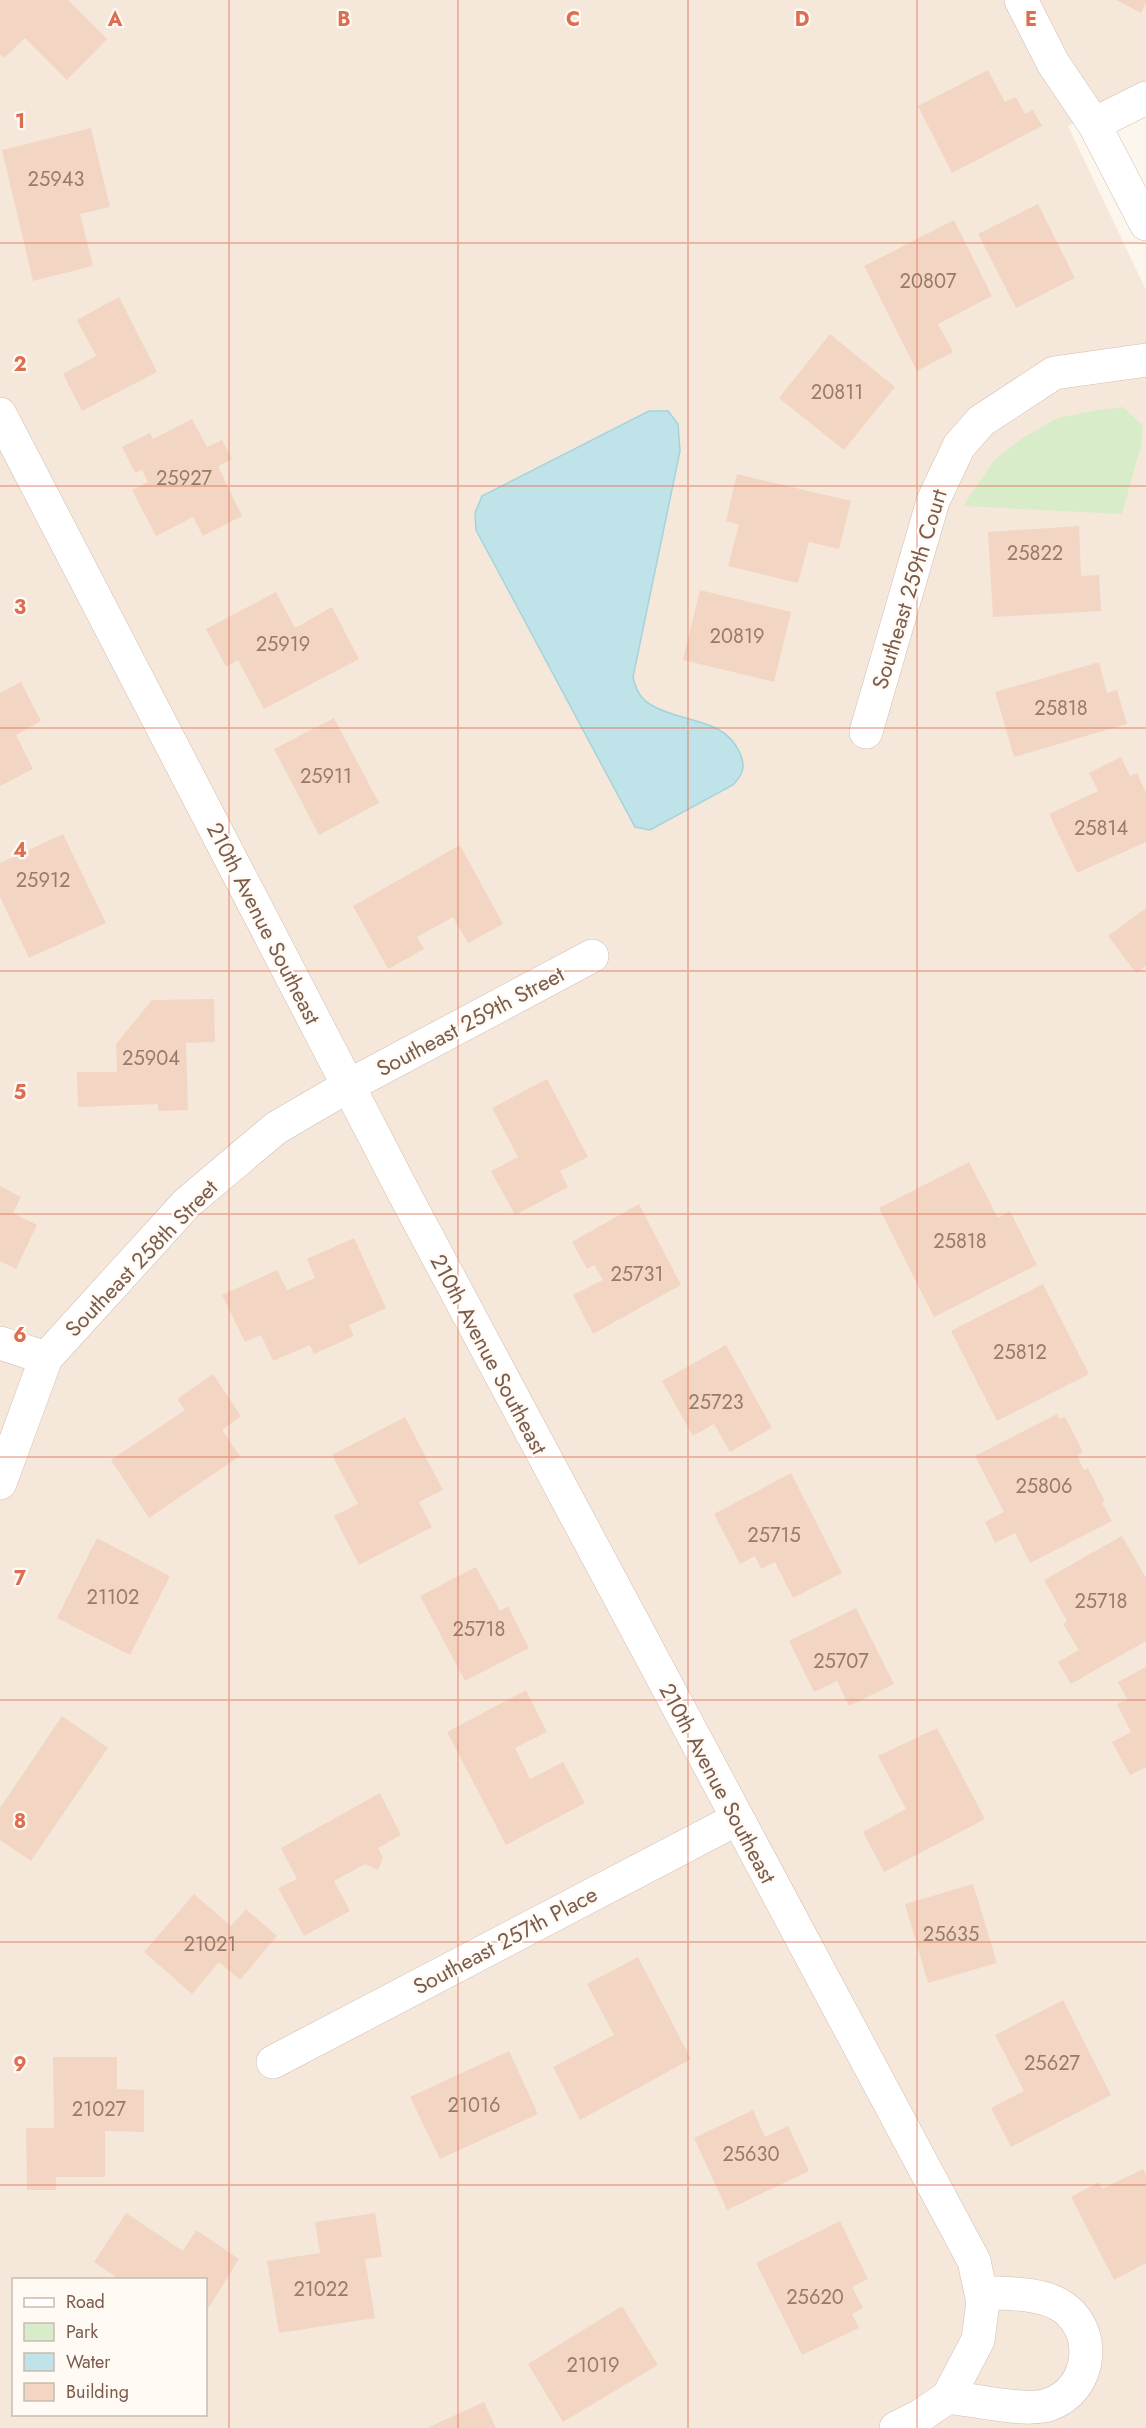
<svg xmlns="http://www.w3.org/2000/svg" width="1146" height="2428" font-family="Jost,sans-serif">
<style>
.residential{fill:#f5e8da;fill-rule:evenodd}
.green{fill:#d8ecc9}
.water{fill:#bfe3e8;stroke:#a5d3da;stroke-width:1.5}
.building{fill:#f3d5c3}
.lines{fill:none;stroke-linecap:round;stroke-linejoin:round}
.minor-casing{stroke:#d1beb0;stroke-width:34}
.minor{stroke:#fff;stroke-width:33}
.grid{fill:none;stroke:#dc6d51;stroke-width:1.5;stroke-opacity:0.55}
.labels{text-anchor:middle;stroke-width:4.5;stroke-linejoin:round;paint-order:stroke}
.number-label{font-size:20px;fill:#987a6a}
.street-label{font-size:22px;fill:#7a5c4d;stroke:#fffaf3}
.grid-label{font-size:20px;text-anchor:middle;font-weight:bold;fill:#dc6d51;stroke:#fffaf3;stroke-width:4.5;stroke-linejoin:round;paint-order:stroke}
</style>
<rect width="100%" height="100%" fill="#fdf6ec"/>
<!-- residential -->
<path class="residential" d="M0 0H1146V85L1068 126 1146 290V2428H0ZM14 2280H206V2414H14Z"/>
<!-- green -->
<path class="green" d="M1123 407 1143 426 1141 445 1122 514 963 506 995 459 1023 438 1057 418 1098 410Z"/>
<!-- water -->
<path class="water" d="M649 411H668L678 424 680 451 633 677C636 690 640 699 653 706 682 723 724 717 740 753 746 767 743 774 733 785L650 830 635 827 476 530 475 513 482 496Z"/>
<!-- building -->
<path class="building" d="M0 0H68L107 39 67 80 25 38 4 58 0 54Z
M1116 0H1146V3L1141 13Z
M988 70 1005 102 1016 97 1025 114 1033 110 1042 126 952 173 918 106Z
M91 128 110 207 80 214 93 266 33 281 2 150Z
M1038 204 1075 278 1016 308 978 234Z
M954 220 992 296 938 324 953 352 917 371 864 266Z
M119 297 157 372 82 411 63 374 96 356 77 320Z
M830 334 895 387 844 450 779 398Z
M192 419 207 447 222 440 232 459 218 466 242 516 203 536 193 517 156 536 132 490 148 482 142 470 135 473 122 447 150 433 153 439Z
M737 474 851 501 839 549 809 542 798 583 728 566 739 525 726 521Z
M1079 526 1081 576 1099 575 1101 611 993 617 988 532Z
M700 590 791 612 774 682 683 660Z
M276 592 295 628 332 607 359 659 264 709 238 660 226 667 206 629Z
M1099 662 1107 693 1117 690 1127 724 1014 757 995 692Z
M21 682 41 721 16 735 33 769 0 786V693Z
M334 718 379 803 319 835 274 749Z
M1121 757 1130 776 1137 773 1146 793V842L1077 873 1049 814 1098 791 1089 773Z
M63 834 106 923 29 958 0 897V863Z
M460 845 503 924 468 943 453 917 417 937 424 949 388 969 353 906Z
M1146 908V966L1136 973 1108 936Z
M214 999 215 1042 186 1043 188 1110 158 1111V1104L78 1107 77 1072H117L116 1044 152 1000Z
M547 1079 588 1157 560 1171 568 1187 515 1215 491 1171 518 1157 492 1108Z
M969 1162 998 1218 1010 1211 1037 1265 934 1317 879 1208Z
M0 1186 21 1197 13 1213 37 1225 16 1269 0 1261Z
M639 1204 681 1285 593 1334 573 1295 603 1280 594 1265 587 1269 572 1242Z
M354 1238 386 1308 349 1325 354 1336 314 1354 310 1345 273 1361 261 1335 245 1342 222 1295 277 1270 287 1290 315 1278 307 1259Z
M1043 1284 1089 1374 997 1421 951 1331Z
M726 1345 772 1428 730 1452 714 1424 693 1436 662 1381Z
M213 1374 241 1416 222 1430 240 1456 149 1518 111 1460 185 1410 177 1399Z
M1057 1414 1059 1419 1065 1417 1083 1452 1077 1456 1084 1470 1088 1468 1105 1502 1102 1503 1112 1521 1030 1563 1015 1533 995 1543 985 1522 1004 1512 975 1456Z
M405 1417 443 1490 419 1502 432 1527 359 1565 334 1516 358 1504 332 1455Z
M791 1473 842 1573 793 1598 775 1562 761 1569 755 1556 740 1564 714 1514Z
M1122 1536 1146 1578V1641L1071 1684 1058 1662 1079 1650 1063 1624 1067 1621 1044 1580Z
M97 1538 170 1576 130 1655 57 1618Z
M476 1567 500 1611 508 1606 529 1648 465 1681 420 1596Z
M856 1608 894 1684 849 1706 837 1681 814 1692 789 1641Z
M1146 1667V1767L1130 1775 1112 1742 1131 1732 1117 1704 1127 1699 1118 1682Z
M526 1690 547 1732 515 1748 530 1779 563 1762 585 1803 506 1845 447 1732Z
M62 1716 108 1748 31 1861 0 1840V1808Z
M937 1728 985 1819 884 1872 863 1832 906 1809 878 1756Z
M380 1793 401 1835 378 1848 383 1858 378 1870 365 1864 334 1881 350 1911 304 1936 278 1888 297 1879 281 1848Z
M973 1884 997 1963 928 1983 905 1904Z
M194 1894 231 1926 246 1909 277 1936 240 1980 219 1962 192 1994 144 1952Z
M638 1957 691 2059 580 2120 553 2067 614 2035 587 1984Z
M1063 2000 1111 2095 1011 2147 991 2108 1024 2091 995 2035Z
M509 2051 538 2114 440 2159 410 2097Z
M53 2057H117V2089L144 2090V2132L105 2131V2177H56V2190H27L26 2128H54Z
M753 2110 765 2137 788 2126 809 2171 727 2210 694 2138Z
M1143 2169 1146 2175V2263L1114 2280 1071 2197 1099 2182 1102 2189Z
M126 2213 183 2251 196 2230 239 2259 206 2312V2280H120L94 2262Z
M375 2213 382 2257 365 2259 375 2318 279 2333 267 2261 320 2253 315 2222Z
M840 2221 868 2279 852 2287 863 2308 852 2314 859 2328 802 2355 756 2263Z
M622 2306 658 2365 563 2422 528 2364Z
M484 2402 496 2428H427Z"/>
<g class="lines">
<defs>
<path id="minor" d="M1021 0 1053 63 1094 124 1146 224
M1094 124 1146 98
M0 414 407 1199 974 2261 983 2302 978 2340 948 2397 920 2416 896 2428
M866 732 933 501 959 446 981 421 1054 373 1146 360
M0 1343 46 1358
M0 1483 46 1358 187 1203 276 1128 348 1086 592 956
M273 2062 737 1819
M948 2397C974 2400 1024 2412 1048 2405 1094 2390 1099 2326 1058 2304 1036 2292 1004 2294 981 2292"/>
</defs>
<!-- minor casing -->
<use href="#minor" class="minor-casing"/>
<!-- minor -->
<use href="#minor" class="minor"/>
</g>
<!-- grid -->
<path class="grid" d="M229 0V2428M458 0V2428M688 0V2428M917 0V2428M0 243H1146M0 486H1146M0 728H1146M0 971H1146M0 1214H1146M0 1457H1146M0 1700H1146M0 1942H1146M0 2185H1146"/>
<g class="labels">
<!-- number labels -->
<g class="number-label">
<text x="56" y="186">25943</text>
<text x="928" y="288">20807</text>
<text x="837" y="399">20811</text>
<text x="184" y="485">25927</text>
<text x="1035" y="560">25822</text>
<text x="737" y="643">20819</text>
<text x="283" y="651">25919</text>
<text x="1061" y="715">25818</text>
<text x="326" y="783">25911</text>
<text x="1101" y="835">25814</text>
<text x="43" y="887">25912</text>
<text x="151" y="1065">25904</text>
<text x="960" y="1248">25818</text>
<text x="637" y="1281">25731</text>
<text x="1020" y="1359">25812</text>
<text x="716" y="1409">25723</text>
<text x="1044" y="1493">25806</text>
<text x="774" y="1542">25715</text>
<text x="113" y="1604">21102</text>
<text x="1101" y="1608">25718</text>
<text x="479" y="1636">25718</text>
<text x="841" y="1668">25707</text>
<text x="951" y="1941">25635</text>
<text x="210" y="1951">21021</text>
<text x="1052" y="2070">25627</text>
<text x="474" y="2112">21016</text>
<text x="99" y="2116">21027</text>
<text x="751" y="2161">25630</text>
<text x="321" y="2296">21022</text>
<text x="815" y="2304">25620</text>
<text x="593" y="2372">21019</text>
</g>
<!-- street labels -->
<g class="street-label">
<text transform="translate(909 589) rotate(-73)" y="8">Southeast 259th Court</text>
<text transform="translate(264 923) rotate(63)" y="8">210th Avenue Southeast</text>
<text transform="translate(470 1021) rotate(-28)" y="8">Southeast 259th Street</text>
<text transform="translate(141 1258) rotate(-46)" y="8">Southeast 258th Street</text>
<text transform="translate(489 1354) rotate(62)" y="8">210th Avenue Southeast</text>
<text transform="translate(718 1783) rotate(62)" y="8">210th Avenue Southeast</text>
<text transform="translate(505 1940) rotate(-28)" y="8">Southeast 257th Place</text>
</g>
</g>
<g class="grid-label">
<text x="115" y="26">A</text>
<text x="344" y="26">B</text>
<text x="573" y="26">C</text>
<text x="802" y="26">D</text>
<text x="1031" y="26">E</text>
<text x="20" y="128">1</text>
<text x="20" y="371">2</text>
<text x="20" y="614">3</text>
<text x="20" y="857">4</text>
<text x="20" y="1099">5</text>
<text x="20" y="1342">6</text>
<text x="20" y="1585">7</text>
<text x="20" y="1828">8</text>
<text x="20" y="2071">9</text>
</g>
<!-- legend -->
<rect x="12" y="2278" width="195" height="138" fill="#fffaf3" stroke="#cabbb1" stroke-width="1.5"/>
<rect x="24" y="2298" width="30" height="9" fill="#ffffff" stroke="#cabbb1" stroke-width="1.5"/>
<text x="66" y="2308" font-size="18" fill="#7a5c4d">Road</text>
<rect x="24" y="2323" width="30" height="18" fill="#d8ecc9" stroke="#cabbb1" stroke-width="1.5"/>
<text x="66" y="2338" font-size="18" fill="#7a5c4d">Park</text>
<rect x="24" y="2353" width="30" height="18" fill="#bfe3e8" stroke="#cabbb1" stroke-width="1.5"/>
<text x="66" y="2368" font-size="18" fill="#7a5c4d">Water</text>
<rect x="24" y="2383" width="30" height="18" fill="#f3d5c3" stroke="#cabbb1" stroke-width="1.5"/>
<text x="66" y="2398" font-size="18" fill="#7a5c4d">Building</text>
</svg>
